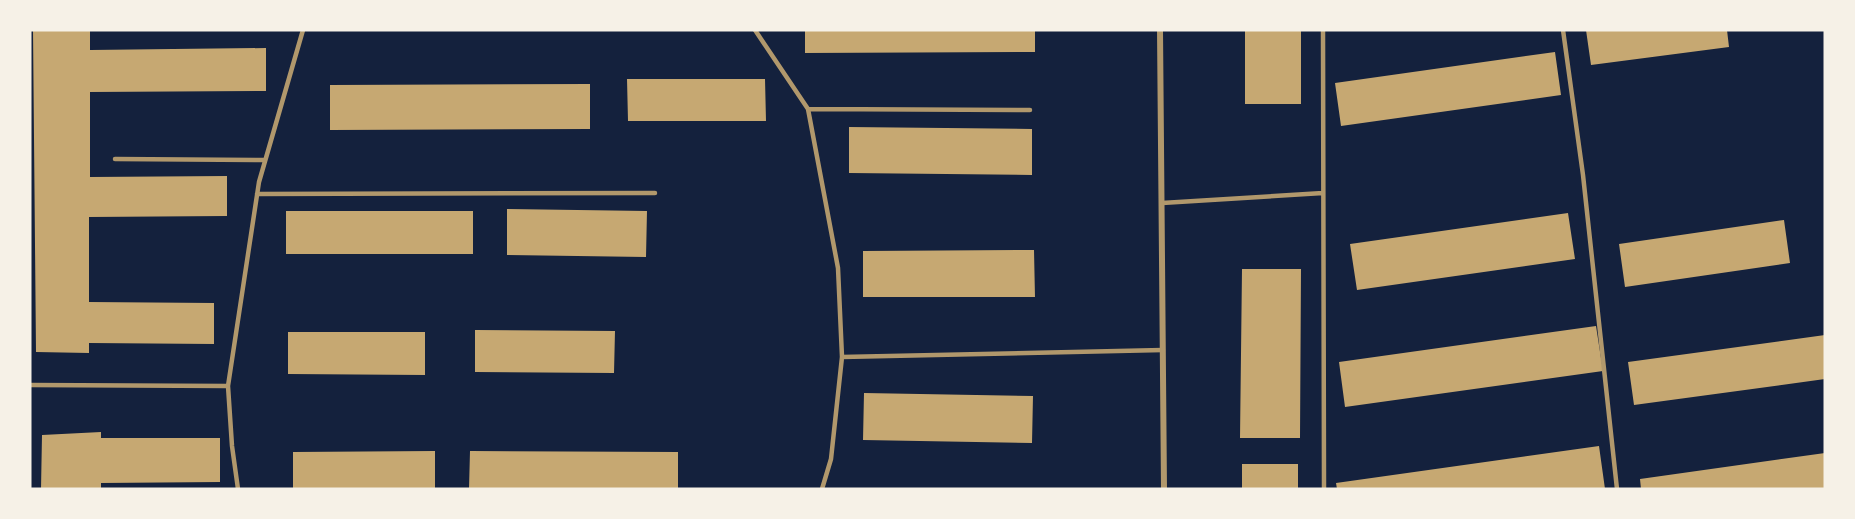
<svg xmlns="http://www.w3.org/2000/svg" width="1855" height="519" font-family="'PT Sans Narrow',sans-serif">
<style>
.building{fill:#c6a872}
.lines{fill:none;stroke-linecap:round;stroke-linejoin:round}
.service{stroke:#b1986c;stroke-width:4.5}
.minor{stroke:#b1986c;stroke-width:6}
</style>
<rect width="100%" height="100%" fill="#14213d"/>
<!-- building -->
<path class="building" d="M33 30H90V50L266 48V91L90 92V177L227 176V216L89 217V302L214 303V344L89 343V353L36 352Z
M805 30H1035V52L805 53Z
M1245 30H1301V104H1245Z
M1586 30H1727L1729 47 1591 65Z
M1555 52 1561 95 1341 126 1335 83Z
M627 79H765L766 121H628Z
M590 84V129L330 130V85Z
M849 127 1032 129V175L849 173Z
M507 209 647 211 646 257 507 255Z
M286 211H473V254H286Z
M1568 213 1575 259 1357 290 1350 244Z
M1784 220 1790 263 1625 287 1619 244Z
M1034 250 1035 297H863V251Z
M1242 269H1301L1300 438H1240Z
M1596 326 1603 371 1345 407 1339 362Z
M475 330 615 331 614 373 475 372Z
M288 332H425V375L288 374Z
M1825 335V379L1634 405 1628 362Z
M864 393 1033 396 1032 443 863 440Z
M101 432V438H220V482L101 483V489H41L42 435Z
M1599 446 1605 489H1337L1336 483Z
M435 451V489H293V452Z
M470 451 678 452V489H469Z
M1825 453V489H1641L1640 479Z
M1242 464H1298V489H1242Z"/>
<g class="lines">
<!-- service -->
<path class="service" d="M755 30 808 109 838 268 842 357 831 459 822 489
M1323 30 1324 489
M1563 30 1583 175 1617 489
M808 109 1030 110
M115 159 265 160
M257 194 655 193
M1162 203 1323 193
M842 357 1163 350
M30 385 228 386
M238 489 232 446 228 386 259 182 303 30"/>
<!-- minor -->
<path class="minor" d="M1160 30 1164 489"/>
</g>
<!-- border -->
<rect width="1855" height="519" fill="none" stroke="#f6f1e7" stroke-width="63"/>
</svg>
